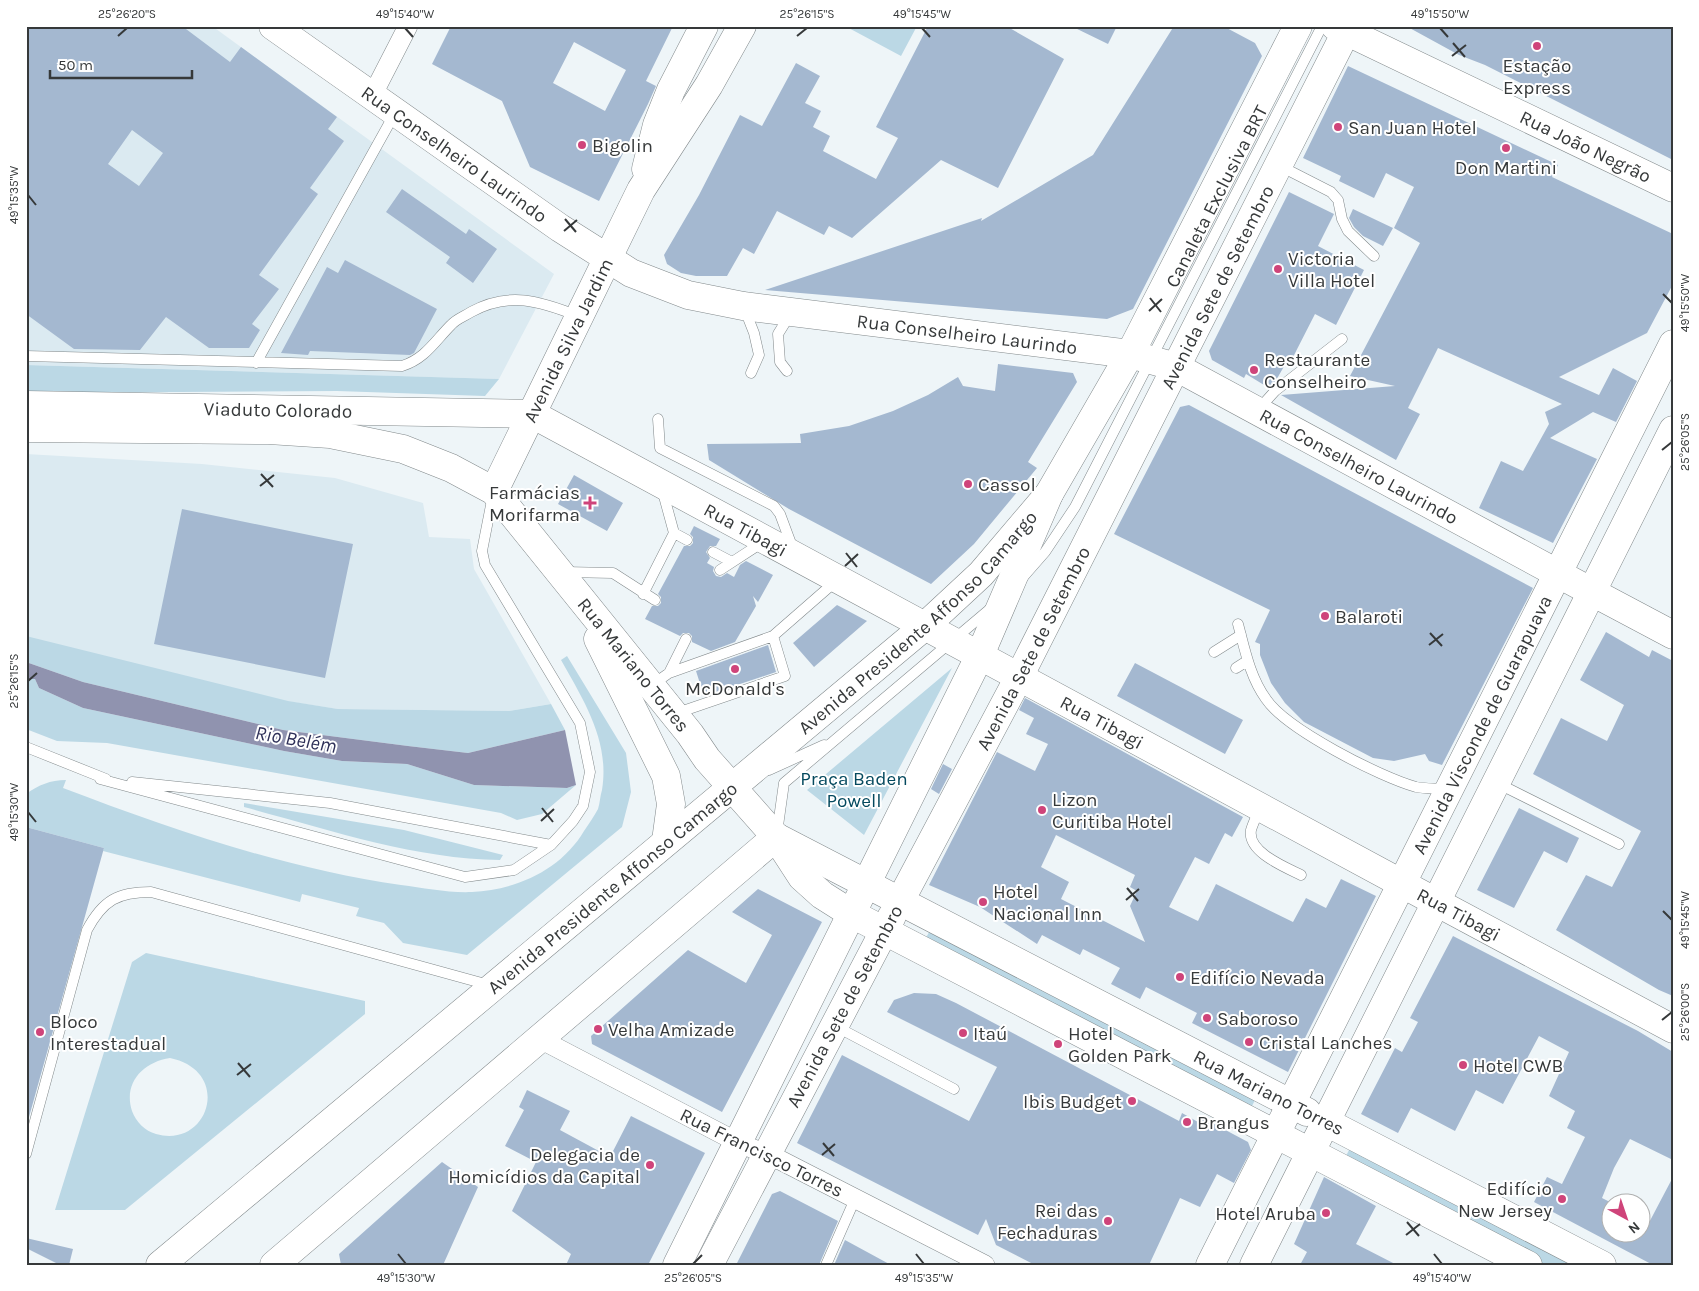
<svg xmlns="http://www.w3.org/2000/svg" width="1699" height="1291" font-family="Karla,sans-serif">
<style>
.built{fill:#dbeaf1}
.green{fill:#bbd8e5;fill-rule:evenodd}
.water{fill:#9093af}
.building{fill:#a4b8d0;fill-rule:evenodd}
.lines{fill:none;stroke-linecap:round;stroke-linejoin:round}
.service-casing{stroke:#82898b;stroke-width:11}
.minor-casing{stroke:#82898b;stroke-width:20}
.secondary-casing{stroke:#82898b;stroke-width:29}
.primary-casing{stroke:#82898b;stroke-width:29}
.service{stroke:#fff;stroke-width:10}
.minor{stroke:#fff;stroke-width:19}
.secondary{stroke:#fff;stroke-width:28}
.primary{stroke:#fff;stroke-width:28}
.ticks{fill:none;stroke:#36393a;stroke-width:2}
.poi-dot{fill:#cf447a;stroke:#fff;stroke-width:2}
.labels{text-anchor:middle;stroke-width:4;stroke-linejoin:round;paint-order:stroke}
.poi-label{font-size:19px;fill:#36393a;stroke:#fff;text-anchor:start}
.street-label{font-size:19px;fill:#36393a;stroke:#fff}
.park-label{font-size:19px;fill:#04495e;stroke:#fff}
.water-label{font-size:20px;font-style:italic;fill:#2e3058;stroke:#fff}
.neatline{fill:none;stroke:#36393a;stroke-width:2}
.ticks-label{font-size:12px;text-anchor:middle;fill:#36393a}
</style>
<rect width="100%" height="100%" fill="#eef5f8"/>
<!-- built -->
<path class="built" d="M26 26H212L554 274 499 379 26 365Z
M26 454 202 464 335 478 423 503 429 537 470 539 474 569 551 704 509 711 338 709 206 689 26 638Z"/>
<!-- green -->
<path class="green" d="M845 26H917L901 56Z
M26 365 499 379 485 396 337 391 26 393Z
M26 636 288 701 338 709 509 711 551 704 565 730 468 753 408 746 283 730 83 682 26 662Z
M567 656 626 753 631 792 622 827 467 955 403 943 384 923 356 916 359 908 302 894 300 902 103 851 104 848 26 827V794C39 785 50 780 66 780L63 788C171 829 286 869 401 885 424 888 448 893 472 892 516 890 561 870 584 831 589 824 594 816 598 809 600 803 600 796 602 790 610 741 584 701 561 660Z
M952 668 864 835 807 790Z
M26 679H35L39 688 83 708 284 751 342 761 407 764 474 785 567 788 576 785 542 814 517 820 501 813 107 743 57 741 26 729Z
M244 803 404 830 503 855 500 860C414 859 327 829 244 807Z
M934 923 1259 1092 1247 1116 921 947Z
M146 953 365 1001V1014L125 1210H55L132 962ZM170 1058C233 1071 209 1149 156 1134 145 1131 136 1122 132 1111 123 1083 143 1062 170 1058Z
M1355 1138 1597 1265H1531L1342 1164Z"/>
<!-- water -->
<path class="water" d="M26 662 83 682 283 730 408 746 468 753 565 730 576 785 567 788 474 785 407 764 342 761 284 751 83 708 39 688 35 679H26Z"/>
<!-- building -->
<path class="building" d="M26 26H182L230 62 241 47 337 117 328 129 344 141 310 188 318 194 259 275 279 289 252 324 260 330 249 348H209L166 317 140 350 74 349 26 314ZM132 130 163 153 139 186 108 164Z
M451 26H673L646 81 656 86 648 104 599 201 530 167 502 101 432 64ZM574 42 626 70 605 111 553 83Z
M928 26H1006L1064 59 998 188 941 160 852 238 829 226 824 235 777 211 754 254 743 248 727 276H696L681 273 667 264 664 255 699 195 740 115 762 126 796 63 820 76 805 103 821 111 813 127 830 136 823 151 876 179 898 138 876 127Z
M1071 26H1117L1108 44Z
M1174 26H1223L1255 43 1262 56 1133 309 1107 319 765 290 982 218 981 221 1093 155Z
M1406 26H1673V160L1485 65 1459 55Z
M1348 66 1558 165 1552 177 1673 234V284L1647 333 1559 377 1599 395 1613 368 1637 381 1616 422 1593 412 1550 438 1597 459 1553 543 1479 508 1501 461 1523 471 1549 424 1545 412 1562 404 1438 348 1408 408 1420 414 1396 460 1281 395 1395 386 1350 376 1420 243 1394 228 1414 187 1386 173 1374 198 1339 181 1341 176 1303 158Z
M402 189 466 234 469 229 497 249 473 283 446 263 450 257 386 212Z
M1289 192 1334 214 1318 246 1364 270 1336 325 1315 314 1290 363H1286L1275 382 1269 388 1246 374 1244 378 1212 360 1209 351Z
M1353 209 1393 228 1383 246 1363 236 1354 227 1349 218Z
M345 260 437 309 414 353 410 355 310 351 308 355 281 353 327 267 338 273Z
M998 364 1073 373 1077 382 1028 462 1037 468 974 544 931 584 789 509 709 460 707 444 801 443 800 434 849 426 893 411 928 395 958 377 963 386 995 391Z
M1189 405 1533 588 1442 765 1429 761 1425 754 1394 761 1373 758 1304 722 1285 703 1271 683 1260 655V644L1255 642 1270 610 1114 534 1180 407Z
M574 475 623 503 607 531 558 504Z
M182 509 353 544 325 678 154 644Z
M694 526 720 539 716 546H710L706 552 710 558 707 563 714 567 713 571 716 576 721 577 727 573 734 577 740 565 746 561 773 575 758 602 753 596 756 606 735 642 711 651 692 642V636L689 633H683L680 636 645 619 652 606H658L661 603V597L658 594 684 546H690L693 543V537L690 534Z
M837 605 867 621 814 667 793 643Z
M1606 632 1649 657 1652 650 1673 661V996L1659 990 1556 930 1586 875 1612 887 1641 831 1533 774 1561 718 1607 741 1624 705 1580 680Z
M768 645 776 672 704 696 696 671Z
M1135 663 1243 720 1225 754 1117 696Z
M1025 698 1243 817 1232 837 1225 833 1209 864 1195 857 1169 907 1198 921 1216 884 1293 922 1306 898 1326 908 1341 879 1376 896 1288 1072 1192 1023 1197 1013 1146 987 1140 999 1111 984 1120 968 1083 949 1080 955 1042 935 1037 944 980 907 929 885 997 752 1035 771 1048 744 1026 734 1034 718 1019 710ZM1056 835 1135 875 1130 887 1137 891 1130 906 1145 942 1061 899 1069 882 1041 867Z
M943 764 952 769 939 794 931 789Z
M1519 808 1579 838 1567 863 1544 851 1514 908 1477 890Z
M26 827 104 848 29 1117H26Z
M758 889 822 922 722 1112 592 1044 591 1036 688 950 746 983 772 935 732 912Z
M1453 936 1638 1031 1673 1052V1160L1630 1139 1614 1168 1602 1198 1612 1203V1234H1643L1673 1177V1265H1653L1534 1202 1547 1177 1562 1184 1585 1137 1567 1128 1575 1111 1549 1096 1569 1052 1539 1036 1503 1104 1476 1090 1455 1131 1411 1108 1398 1133 1361 1114 1395 1048 1402 1052 1418 1022 1410 1018Z
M914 993 936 994 956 1003 1179 1121 1182 1113 1198 1122 1201 1117 1248 1142 1251 1150 1234 1183 1217 1174 1200 1207 1180 1198 1149 1265H1035L996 1245 986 1219 978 1235 797 1143 842 1055 969 1121 997 1067 887 1012 894 1000Z
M527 1090 570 1111 560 1130 610 1157 631 1116 705 1153 648 1265H566L571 1254 512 1211 536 1162 505 1146 524 1110 519 1107Z
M442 1162 478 1187 443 1265H341L339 1254Z
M1324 1177 1376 1206 1356 1244 1397 1265H1300L1307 1252 1294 1244Z
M780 1191 838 1221 819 1265H736L772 1194Z
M26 1238 73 1249 69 1265H60L26 1248Z
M845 1240 891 1265H834Z"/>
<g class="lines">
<defs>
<path id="service" d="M1280 166 1331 192 1338 200 1342 219 1348 231 1374 256
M745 310 754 333 759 355 751 373
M26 356 402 366C425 359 435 341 451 325 456 319 465 316 471 312 509 291 540 301 578 316
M256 363 395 113
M787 371 780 362 778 334 791 313
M1258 410 1275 391 1342 339
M658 419 660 448 774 506 780 514 793 549
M674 533 687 540
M713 552 732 562
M720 570 763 542
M565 572 613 573 655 600
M1024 576 1045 552 1075 507 1322 26
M643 594 674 533 662 489
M1238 624C1245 650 1250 677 1266 699 1286 729 1380 777 1416 787 1425 789 1437 788 1446 789
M773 636 836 581
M1214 652 1241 635
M1236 668 1247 661
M669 673 686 639
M652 685 669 673 773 636 785 676 677 713
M26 747 106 779
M769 770 824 745
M100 779 465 877 514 870 551 845 573 821 583 806 590 772 580 723 485 565 482 551 493 495
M132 782 330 803 551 845
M1497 783 1619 844
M1260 808C1257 815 1253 823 1251 830 1247 852 1285 867 1301 875
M777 833 784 783 990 609
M835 1026 954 1089
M26 1154 87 930C103 900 118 892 151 892L489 985
M826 1265 855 1199"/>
<path id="minor" d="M372 96 408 26
M540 1039 739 1143 778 1159 985 1265"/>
<g id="secondary">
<path id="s1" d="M1335 26 1673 188"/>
<path d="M1130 354 1298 26"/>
<path d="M1176 367 1349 26"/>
<path d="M1592 592 1673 635"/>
<path d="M1436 902 1673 1029"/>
<path d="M1326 1122 1602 1265"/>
<path d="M1310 1152 1528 1265"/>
</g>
<g id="primary">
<path id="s2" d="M273 26 560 228 631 273 662 285 688 295 743 306 1130 354 1176 367 1592 592"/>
<path d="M646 169 657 125 671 90 704 26"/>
<path id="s3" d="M26 405 532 414 1436 902"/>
<path id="s4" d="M26 428 269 430 330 434 403 449 451 468 494 491 690 734 707 759 776 837 802 877 822 895 852 914 1310 1152"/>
<path id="s5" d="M494 491 641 190 709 85 742 26"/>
<path d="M598 639 666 776 671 804 666 841"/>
<path d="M776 837 1307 1112"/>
<path id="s6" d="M907 888 1019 677 1176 367"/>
<path id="s7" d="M160 1265 925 626 981 574 1049 494"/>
<path d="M274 1265 776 837"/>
<path d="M677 1265 980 655 1049 494 1130 354"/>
<path d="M709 1265 892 916"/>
<path id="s8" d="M1210 1265 1673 344"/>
<path d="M1254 1265 1673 430"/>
</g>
</defs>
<!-- service casing -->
<use href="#service" class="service-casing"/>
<!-- minor casing -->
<use href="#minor" class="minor-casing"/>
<!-- secondary casing -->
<use href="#secondary" class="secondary-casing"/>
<!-- primary casing -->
<use href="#primary" class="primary-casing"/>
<!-- service -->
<use href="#service" class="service"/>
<!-- minor -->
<use href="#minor" class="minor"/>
<!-- secondary -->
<use href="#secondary" class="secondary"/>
<!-- primary -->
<use href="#primary" class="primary"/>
</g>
<!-- ticks -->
<path class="ticks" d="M405 28 413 37M922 28 930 37M1440 28 1448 37M118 36 127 28M797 36 807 28M1453 43 1465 57M1452 56 1466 45M28 195 36 205M565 219 576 232M564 231 577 220M1663 294 1672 303M1150 298 1161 312M1149 311 1162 299M1662 450 1672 442M261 474 273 487M260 486 274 475M846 553 857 567M845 566 858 554M1430 633 1442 646M1429 645 1443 634M28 681 37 673M542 808 553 822M28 812 36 822M541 821 554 809M1127 888 1138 901M1126 900 1139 889M1663 911 1672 920M1662 1020 1672 1012M238 1063 250 1077M237 1075 251 1064M823 1143 834 1156M822 1155 835 1144M1407 1222 1419 1236M1406 1235 1420 1224M398 1254 406 1264M916 1254 924 1264M1434 1254 1442 1264M693 1264 702 1255"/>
<!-- markers -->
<g class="poi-dot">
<circle cx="1537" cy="46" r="5"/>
<circle cx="1338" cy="127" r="5"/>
<circle cx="582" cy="145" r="5"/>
<circle cx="1506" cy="148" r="5"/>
<circle cx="1278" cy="269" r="5"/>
<circle cx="1254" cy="370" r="5"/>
<circle cx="968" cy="484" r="5"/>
<path d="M587.5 495.5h5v5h5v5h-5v5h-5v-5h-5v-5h5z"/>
<circle cx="1325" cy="616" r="5"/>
<circle cx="735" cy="669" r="5"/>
<circle cx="1042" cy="810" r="5"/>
<circle cx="983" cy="902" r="5"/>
<circle cx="1180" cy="977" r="5"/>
<circle cx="1207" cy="1018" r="5"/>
<circle cx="598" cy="1029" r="5"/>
<circle cx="40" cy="1032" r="5"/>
<circle cx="963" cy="1033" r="5"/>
<circle cx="1249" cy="1042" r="5"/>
<circle cx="1058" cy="1044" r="5"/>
<circle cx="1463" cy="1065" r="5"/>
<circle cx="1132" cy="1101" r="5"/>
<circle cx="1187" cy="1122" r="5"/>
<circle cx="650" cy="1165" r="5"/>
<circle cx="1562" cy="1199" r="5"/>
<circle cx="1326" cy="1213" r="5"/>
<circle cx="1108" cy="1221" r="5"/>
</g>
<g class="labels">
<!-- poi labels -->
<g class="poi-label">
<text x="1537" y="72" text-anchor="middle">Estação<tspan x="1537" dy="22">Express</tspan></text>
<text x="1348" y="134">San Juan Hotel</text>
<text x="592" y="152">Bigolin</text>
<text x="1506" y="174" text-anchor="middle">Don Martini</text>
<text x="1288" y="265">Victoria<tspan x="1288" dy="22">Villa Hotel</tspan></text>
<text x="1264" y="366">Restaurante<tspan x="1264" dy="22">Conselheiro</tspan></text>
<text x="978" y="491">Cassol</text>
<text x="580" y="499" text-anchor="end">Farmácias<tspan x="580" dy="22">Morifarma</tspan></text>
<text x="1335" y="623">Balaroti</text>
<text x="735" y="695" text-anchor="middle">McDonald's</text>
<text x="1052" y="806">Lizon<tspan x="1052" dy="22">Curitiba Hotel</tspan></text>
<text x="993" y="898">Hotel<tspan x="993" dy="22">Nacional Inn</tspan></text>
<text x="1190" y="984">Edifício Nevada</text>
<text x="1217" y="1025">Saboroso</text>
<text x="50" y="1028">Bloco<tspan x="50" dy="22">Interestadual</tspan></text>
<text x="608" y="1036">Velha Amizade</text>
<text x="973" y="1040">Itaú</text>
<text x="1068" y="1040">Hotel<tspan x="1068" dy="22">Golden Park</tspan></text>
<text x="1259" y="1049">Cristal Lanches</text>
<text x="1473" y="1072">Hotel CWB</text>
<text x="1122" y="1108" text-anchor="end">Ibis Budget</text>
<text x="1197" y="1129">Brangus</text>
<text x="640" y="1161" text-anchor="end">Delegacia de<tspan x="640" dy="22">Homicídios da Capital</tspan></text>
<text x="1552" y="1195" text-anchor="end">Edifício<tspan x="1552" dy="22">New Jersey</tspan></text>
<text x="1098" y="1217" text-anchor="end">Rei das<tspan x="1098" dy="22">Fechaduras</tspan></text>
<text x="1316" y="1220" text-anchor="end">Hotel Aruba</text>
</g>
<!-- street labels -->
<g class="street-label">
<text dy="7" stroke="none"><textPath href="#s1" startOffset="278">Rua João Negrão</textPath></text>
<text dy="7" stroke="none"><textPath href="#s2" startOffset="222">Rua Conselheiro Laurindo</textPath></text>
<text transform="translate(1216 196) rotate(-63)" y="7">Canaleta Exclusiva BRT</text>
<text transform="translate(1217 287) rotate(-63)" y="7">Avenida Sete de Setembro</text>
<text dy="7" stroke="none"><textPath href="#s2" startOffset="778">Rua Conselheiro Laurindo</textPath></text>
<text dy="7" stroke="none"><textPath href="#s5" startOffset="168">Avenida Silva Jardim</textPath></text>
<text dy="7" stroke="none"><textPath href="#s3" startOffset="252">Viaduto Colorado</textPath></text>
<text dy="7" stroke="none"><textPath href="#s2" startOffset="1198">Rua Conselheiro Laurindo</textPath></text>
<text dy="7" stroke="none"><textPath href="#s3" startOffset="749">Rua Tibagi</textPath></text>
<text dy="7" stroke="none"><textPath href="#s7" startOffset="994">Avenida Presidente Affonso Camargo</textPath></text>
<text dy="7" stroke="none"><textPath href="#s6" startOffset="271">Avenida Sete de Setembro</textPath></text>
<text dy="7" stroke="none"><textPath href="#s4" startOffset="702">Rua Mariano Torres</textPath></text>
<text dy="7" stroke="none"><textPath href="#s3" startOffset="1154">Rua Tibagi</textPath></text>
<text dy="7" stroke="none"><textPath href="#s8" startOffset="605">Avenida Visconde de Guarapuava</textPath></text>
<text dy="7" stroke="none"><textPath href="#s7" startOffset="589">Avenida Presidente Affonso Camargo</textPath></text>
<text transform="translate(1459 914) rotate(28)" y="7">Rua Tibagi</text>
<text transform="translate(844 1006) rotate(-62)" y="7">Avenida Sete de Setembro</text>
<text transform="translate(1269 1092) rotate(27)" y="7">Rua Mariano Torres</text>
<text transform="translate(762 1152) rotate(26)" y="7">Rua Francisco Torres</text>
</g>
<!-- park labels -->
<g class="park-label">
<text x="854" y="785">Praça Baden<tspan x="854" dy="22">Powell</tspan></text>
</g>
<!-- water labels -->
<g class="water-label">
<text transform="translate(296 739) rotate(10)" y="7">Rio Belém</text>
</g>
</g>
<!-- border -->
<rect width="1699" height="1291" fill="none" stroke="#ffffff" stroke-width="55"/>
<!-- north arrow -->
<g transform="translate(1626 1218) rotate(140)"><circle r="24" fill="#ffffff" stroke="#afb0b0"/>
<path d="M0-4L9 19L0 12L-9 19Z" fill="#cf447a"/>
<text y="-8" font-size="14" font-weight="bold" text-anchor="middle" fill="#36393a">N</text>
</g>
<!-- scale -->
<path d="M50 70v8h142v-8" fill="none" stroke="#36393a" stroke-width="2.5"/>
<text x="58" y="70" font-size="15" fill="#36393a" stroke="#ffffff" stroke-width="4" paint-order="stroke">50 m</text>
<rect x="28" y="28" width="1644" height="1236" class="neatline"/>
<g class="ticks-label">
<text x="127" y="18">25°26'20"S</text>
<text x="405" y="18">49°15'40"W</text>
<text x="807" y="18">25°26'15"S</text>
<text x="922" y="18">49°15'45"W</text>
<text x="1440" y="18">49°15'50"W</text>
<text transform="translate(14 195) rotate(-90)" y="4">49°15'35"W</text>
<text transform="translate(1685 303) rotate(-90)" y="4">49°15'50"W</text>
<text transform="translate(1685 442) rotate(-90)" y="4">25°26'05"S</text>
<text transform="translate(14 681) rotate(-90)" y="4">25°26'15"S</text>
<text transform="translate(14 812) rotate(-90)" y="4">49°15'30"W</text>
<text transform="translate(1685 920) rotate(-90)" y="4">49°15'45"W</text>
<text transform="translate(1685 1012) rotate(-90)" y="4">25°26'00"S</text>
<text x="406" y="1282">49°15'30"W</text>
<text x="693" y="1282">25°26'05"S</text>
<text x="924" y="1282">49°15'35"W</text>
<text x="1442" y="1282">49°15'40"W</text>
</g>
</svg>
